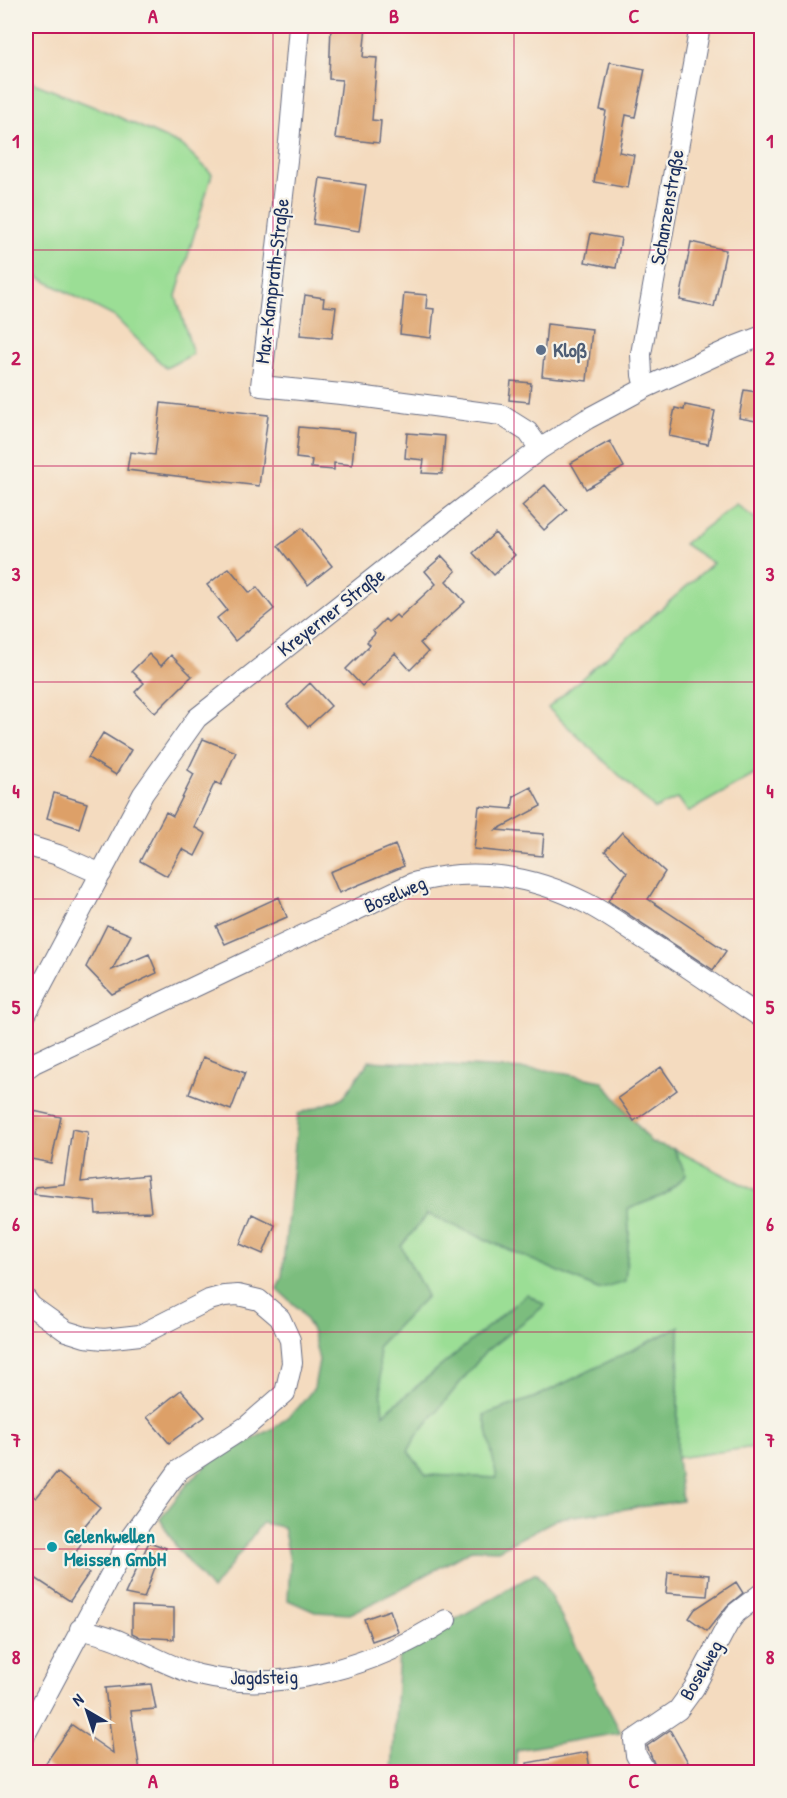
<svg xmlns="http://www.w3.org/2000/svg" width="787" height="1798" font-family="'Patrick Hand',sans-serif">
<style>
.green{fill:#9bde95;stroke:#5b867a;stroke-width:1.5}
.forest{fill:#7cbd7e;stroke:#4c766e;stroke-width:1.5}
.building{fill:#dda068}
.lines{fill:none;stroke-linecap:round;stroke-linejoin:round}
.street-casing{stroke:#676b80;stroke-width:22}
.street{stroke:#fff;stroke-width:20}
.grid{fill:none;stroke:#c2185b;stroke-width:1.5;stroke-opacity:0.55}
.service-dot{fill:#5c6f8a;stroke:#f7f3e8;stroke-width:2}
.culture-dot{fill:#0f9aa8;stroke:#f7f3e8;stroke-width:2}
.labels{text-anchor:middle;stroke-width:4.5;stroke-linejoin:round;paint-order:stroke}
.street-label{font-size:20px;fill:#1b2f5e;stroke:#f7f3e8}
.service-label{font-size:20px;font-weight:bold;fill:#4e5e75;stroke:#f7f3e8;text-anchor:start}
.culture-label{font-size:20px;font-weight:bold;fill:#0d838f;stroke:#f7f3e8;text-anchor:start}
.neatline{fill:none;stroke:#c2185b;stroke-width:2}
.grid-label{font-size:20px;text-anchor:middle;font-weight:bold;fill:#c2185b}
</style>
<rect width="100%" height="100%" fill="#f7f3e8"/>
<filter id="ink" filterUnits="userSpaceOnUse"><feTurbulence type="fractalNoise" baseFrequency=".0167" numOctaves="2"/><feDisplacementMap in="SourceGraphic" scale="12" xChannelSelector="R" yChannelSelector="G"/><feConvolveMatrix kernelMatrix="1 2 1 2 8 2 1 2 1" color-interpolation-filters="sRGB"/></filter>
<filter id="wash" filterUnits="userSpaceOnUse"><feTurbulence type="fractalNoise" baseFrequency=".008" numOctaves="4" result="noise"/><feDisplacementMap in="SourceGraphic" scale="24" xChannelSelector="R" yChannelSelector="G"/><feGaussianBlur stdDeviation="1.35" result="paint"/><feColorMatrix in="noise" values="0 0 0 0 0 0 0 0 0 0 0 0 0 0 0 0 0 1.4 0 .05"/><feComposite in="paint" operator="in"/></filter>
<g filter="url(#wash)">
<rect width="100%" height="100%" fill="#f4dbbf"/>
<!-- green -->
<path class="green" d="M26 80 112 114 183 146 212 174 176 296 193 354 166 368 115 317 26 271Z
M736 504 761 523V771L688 812 678 798 655 809 548 708 713 563 684 544Z
M674 1149 761 1194V1446L677 1458 679 1328 536 1397 484 1415 498 1478 426 1475 408 1451 418 1434 486 1351 545 1305 527 1295 382 1415 378 1346 427 1296 401 1246 428 1214 598 1289 629 1235 628 1209 664 1195 686 1175Z"/>
<!-- forest -->
<path class="forest" d="M369 1061 545 1070 602 1081 651 1142 674 1149 686 1175 664 1195 628 1209 629 1235 625 1281 598 1289 428 1214 401 1246 427 1296 378 1346 383 1415 527 1294 545 1305 486 1351 418 1434 408 1451 426 1475 497 1478 484 1415 536 1397 679 1327 677 1458 682 1501 559 1518 498 1550 473 1549 397 1591 350 1614 315 1612 288 1600 290 1561 283 1527 262 1523 212 1590 177 1548 160 1519 189 1482 210 1462 274 1428 298 1408 314 1388 319 1360 312 1330 300 1310 277 1289 282 1276 298 1114 343 1098Z
M536 1573 544 1584 621 1733 516 1750 517 1772H392L399 1652Z"/>
<g id="blocks">
<!-- building -->
<path class="building" d="M331 26H366L363 57 377 58 372 120 381 121 379 143 335 138 342 80 329 79Z
M610 62 645 69 635 117 626 115 619 152 634 155 628 188 594 182 606 111 600 110Z
M320 178 366 185 359 231 313 224Z
M591 233 621 238 616 268 585 262Z
M691 242 726 250 714 307 680 300Z
M404 293 427 295 426 308 434 309 431 338 400 334Z
M305 295 324 298 323 306 336 307 332 338 300 335Z
M547 324 592 329 587 381 542 376Z
M511 381 531 383 529 402 509 400Z
M744 390 762 393V422L739 418Z
M161 403 268 415 259 486 127 470 130 452 155 455Z
M685 405 715 411 708 444 669 436 675 408 684 410Z
M299 427 355 432 352 465 334 463V470L311 468 312 460 296 458Z
M407 433 445 436 442 474 422 473 424 460 405 458Z
M610 441 624 467 586 489 571 463Z
M545 485 567 510 544 530 522 506Z
M302 528 332 566 308 585 278 546Z
M495 533 515 555 494 575 473 553Z
M442 556 456 571 446 581 465 602 420 643 428 652 410 670 395 653 362 686 346 669 370 645 367 642 375 634 373 631 385 619 388 622 396 615 399 618 436 584 425 571Z
M229 568 250 593 257 587 274 609 235 641 217 618 227 610 207 585Z
M149 654 161 666 171 655 192 676 155 713 135 692 144 683 132 671Z
M310 683 331 706 308 727 287 705Z
M103 733 131 750 116 775 88 758Z
M203 739 236 752 221 785 215 782 194 827 206 834 195 856 182 849 167 876 140 861 166 812 173 816 194 774 188 770Z
M531 787 541 806 496 830 544 834 542 856 474 849 479 806 512 809 514 796Z
M54 793 87 803 79 828 47 818Z
M622 832 665 872 648 899 726 951 713 970 608 901 627 872 605 851Z
M395 845 404 866 339 893 330 872Z
M279 897 287 917 225 944 216 926Z
M107 925 131 935 112 970 149 954 157 973 112 994 86 967Z
M203 1057 245 1073 231 1110 189 1094Z
M661 1067 677 1090 634 1121 618 1098Z
M29 1110 61 1117 51 1163 26 1158V1124Z
M72 1129 88 1132 81 1182 147 1175 151 1212 96 1214 95 1201 34 1194 35 1187 64 1184Z
M252 1214 275 1225 263 1254 240 1244Z
M181 1390 205 1417 169 1443 147 1417Z
M57 1472 100 1507 82 1529 87 1533 71 1561 89 1573 70 1601 26 1572V1491L36 1498Z
M149 1542 166 1548 154 1570 144 1598 125 1594Z
M668 1572 709 1575 707 1596 666 1593Z
M736 1582 743 1593 727 1606 707 1631 689 1618 695 1609Z
M132 1606 174 1608V1639L140 1637 132 1633Z
M390 1610 398 1632 372 1641 364 1619Z
M151 1684 156 1709 131 1711 140 1771 141 1773H57L45 1764 72 1725 113 1753 105 1688Z
M670 1730 694 1773H658L647 1746Z
M587 1752 591 1773H528L527 1763Z"/>
</g>
</g>
<g filter="url(#ink)">
<use href="#blocks" fill-opacity="0" stroke="#676b80" stroke-width="1.5"/>
<g class="lines">
<defs>
<path id="street" d="M299 26 289 143 261 386 351 395 501 415 528 432 540 449
M645 388 642 375 641 354 700 26
M26 845 58 855 101 874
M26 1014 143 794 197 718 446 521 540 449 587 419 645 388 736 346 762 336
M26 1069 34 1063 413 883C472 866 532 875 586 903 606 913 625 927 644 939 684 964 722 991 762 1018
M26 1299 31 1306 66 1331 85 1337 104 1339 140 1335 209 1300 224 1296 238 1295 259 1300 280 1318 290 1340 292 1363 285 1393 247 1426 179 1470 130 1538 26 1733
M80 1629C95 1633 110 1636 124 1643 147 1653 174 1669 199 1675 281 1695 377 1665 446 1620
M646 1772 636 1755 634 1740 678 1710 694 1688 728 1624 736 1613 762 1593"/>
</defs>
<!-- street casing -->
<use href="#street" class="street-casing"/>
<!-- street -->
<use href="#street" class="street"/>
</g>
</g>
<!-- grid -->
<path class="grid" d="M273 26V1772M514 26V1772M26 250H762M26 466H762M26 682H762M26 899H762M26 1116H762M26 1332H762M26 1549H762"/>
<!-- markers -->
<circle class="service-dot" cx="541" cy="350" r="6"/>
<circle class="culture-dot" cx="52" cy="1547" r="6"/>
<g class="labels">
<!-- street labels -->
<g class="street-label">
<text transform="translate(667 207) rotate(-80)" y="7">Schanzenstraße</text>
<text transform="translate(272 281) rotate(-83)" y="7">Max-Kamprath-Straße</text>
<text transform="translate(331 612) rotate(-38)" y="7">Kreyerner Straße</text>
<text transform="translate(395 894) rotate(-23)" y="7">Boselweg</text>
<text transform="translate(701 1670) rotate(-60)" y="7">Boselweg</text>
<text transform="translate(264 1677) rotate(-1)" y="7">Jagdsteig</text>
</g>
<!-- service labels -->
<g class="service-label">
<text x="553" y="357">Kloß</text>
</g>
<!-- culture labels -->
<g class="culture-label">
<text x="64" y="1543">Gelenkwellen<tspan x="64" dy="23">Meissen GmbH</tspan></text>
</g>
</g>
<!-- margin -->
<rect width="787" height="1798" fill="none" stroke="#f7f3e8" stroke-width="66"/>
<!-- north arrow -->
<g transform="translate(87 1711) rotate(321)" stroke="#f7f3e8" stroke-width="4.5" paint-order="stroke">
<path d="M0-4.5L10 22L0 15L-10 22Z" fill="#1b2f5e"/>
<text y="-9" font-size="16" font-weight="bold" text-anchor="middle" fill="#1b2f5e">N</text>
</g>
<rect x="33" y="33" width="721" height="1732" class="neatline"/>
<g class="grid-label">
<text x="153" y="23">A</text>
<text x="394" y="23">B</text>
<text x="634" y="23">C</text>
<text x="16" y="148">1</text>
<text x="770" y="148">1</text>
<text x="16" y="365">2</text>
<text x="770" y="365">2</text>
<text x="16" y="581">3</text>
<text x="770" y="581">3</text>
<text x="16" y="798">4</text>
<text x="770" y="798">4</text>
<text x="16" y="1014">5</text>
<text x="770" y="1014">5</text>
<text x="16" y="1231">6</text>
<text x="770" y="1231">6</text>
<text x="16" y="1447">7</text>
<text x="770" y="1447">7</text>
<text x="16" y="1664">8</text>
<text x="770" y="1664">8</text>
<text x="153" y="1788">A</text>
<text x="394" y="1788">B</text>
<text x="634" y="1788">C</text>
</g>
</svg>
